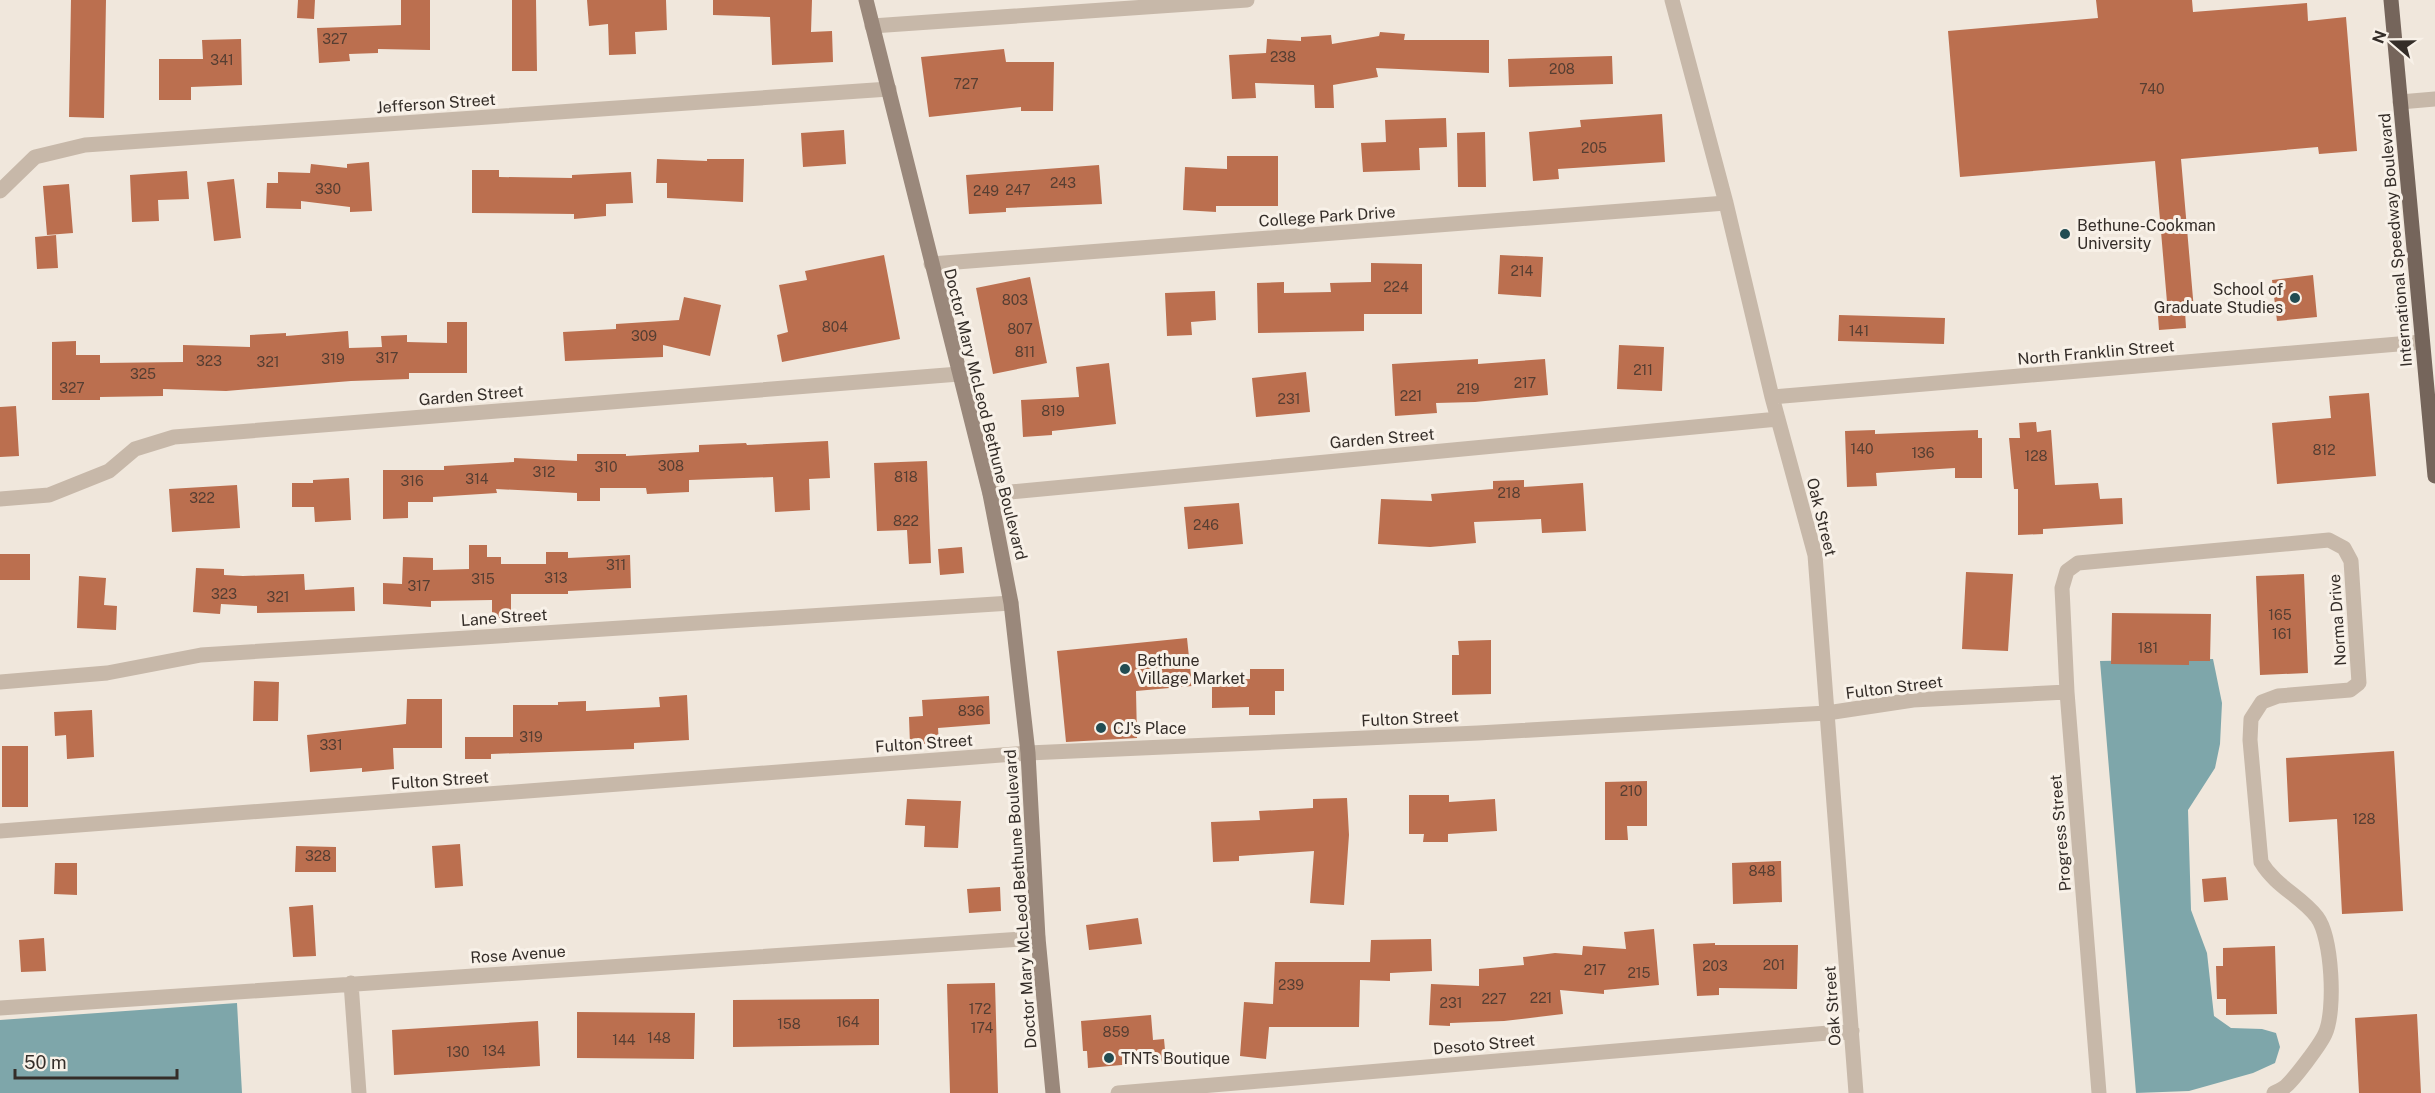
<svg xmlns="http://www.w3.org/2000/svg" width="2435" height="1093" font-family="'Public Sans',sans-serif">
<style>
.water{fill:#7ea6aa}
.building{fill:#bb6f4f}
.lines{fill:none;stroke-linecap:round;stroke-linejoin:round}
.street{stroke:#c7b8a9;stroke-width:15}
.secondary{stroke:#9a887b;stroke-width:15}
.primary{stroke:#75655b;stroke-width:15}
.poi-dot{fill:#224c52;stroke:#f8f1e8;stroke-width:2}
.labels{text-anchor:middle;stroke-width:6;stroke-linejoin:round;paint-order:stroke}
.number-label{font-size:14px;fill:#563e32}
.street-label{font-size:16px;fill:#342d28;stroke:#f8f1e8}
.poi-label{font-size:16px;fill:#342d28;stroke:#f8f1e8;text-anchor:start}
</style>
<rect width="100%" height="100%" fill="#f0e7dc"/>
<!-- water -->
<path class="water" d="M2213 659 2222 703 2220 744 2215 768 2188 810 2191 910 2207 953 2214 1016 2231 1028 2262 1029 2276 1033 2280 1047 2275 1063 2253 1073 2189 1091 2136 1093 2100 661Z
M237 1003 242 1093H0V1020Z"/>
<!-- building -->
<path class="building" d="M71 0H106L104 118 69 117Z
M298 0H315L314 19 297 18Z
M401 0H430V50L378 49V53L349 54 350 61 319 63 317 28 401 25Z
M512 0H536L537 71H512Z
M587 0H666L667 30 635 32 636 54 609 55 608 24 589 26Z
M713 0H812L811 32 832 31 833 62 772 65 770 17 713 15Z
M2096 0H2192L2193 12 2307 3 2308 21 2346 17 2357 151 2319 154 2318 147 2181 159 2194 310 2185 311 2186 328 2159 330 2157 302H2167L2155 161 1960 177 1948 31 2098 18Z
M1380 32 1405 34 1404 40H1489V73L1376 68 1378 77 1333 85 1334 108H1315L1314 85 1255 83 1256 98 1232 99 1229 55 1266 53 1267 39 1301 41V37L1331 35 1332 44 1379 36Z
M241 39 242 85 191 87V100H159V59H203L202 40Z
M1004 49 1006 62H1054L1053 111H1021V107L929 117 921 57Z
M1612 56 1613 84 1509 87 1508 59Z
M1662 114 1665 162 1558 169 1559 179 1533 181 1529 132 1581 127 1580 120Z
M1446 118 1447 147 1419 148 1420 170 1363 172 1361 143 1386 142 1385 120Z
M844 130 846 164 803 167 801 133Z
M1485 132 1486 187H1458L1457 133Z
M1227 156H1278V206H1216V212L1183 210 1185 167 1227 169Z
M657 159 707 161V159H744L743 202 667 198V183H656Z
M369 162 372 211 350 212V207L301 201V209L266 208 267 183H278V172L310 173 311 164 347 168V164Z
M1099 165 1102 204 1006 208V212L969 214 966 175Z
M472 170H499V177L572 178V175L631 172 633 203 606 204V216L574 219V214L472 213Z
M187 171 189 199 158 200 159 221 132 222 130 175Z
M234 179 241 238 214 241 207 182Z
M69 184 73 233 47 235 43 186Z
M56 235 58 268 37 269 35 237Z
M884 255 900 339 782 362 777 335 788 332 779 285 807 280 805 271Z
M1500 255 1543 257 1541 297 1498 294Z
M1371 263 1422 264V314H1364V331L1258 333 1257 283 1284 282V293L1331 292 1330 283 1371 282Z
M2313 275 2317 317 2277 321 2272 280Z
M1030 277 1047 363 993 374 976 288Z
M1215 291 1216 320 1191 322 1192 335 1167 336 1165 293Z
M684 297 721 305 710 356 663 345V357L565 361 563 332 616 329V324L679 320Z
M1839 315 1945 318 1944 344 1838 341Z
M447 322H467V373H409V379L351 381 226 391 163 389V396L100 397V400H52V342L76 341V355H100V363L183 362V345L250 347V335L286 333V336L348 331 349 348 382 347 381 336 407 335V342L447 343Z
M1619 345 1664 347 1662 391 1617 389Z
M1478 359V364L1545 359 1548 395 1475 402 1436 403 1437 413 1395 416 1392 364Z
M1109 363 1116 424 1052 431V435L1023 437 1021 400 1079 397 1076 367Z
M1306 372 1310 412 1256 417 1252 378Z
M2369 393 2376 476 2277 484 2272 423 2331 418 2329 396Z
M16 406 19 456 0 457V407Z
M2036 422 2037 432 2051 430 2055 485 2098 483 2100 499 2122 498 2123 524 2043 529V534L2018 535V489H2014L2009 438H2020L2019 423Z
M1875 430V434L1978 430V438H1982V478H1955V468L1876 473 1877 486 1847 487 1845 431Z
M828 441 830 478 809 479 810 510 775 512 773 477 689 480V492L647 494 646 488H600V501H577V493L496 489 497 493 433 497V502H408V518L383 519V470H444V466L514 462V458L577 461V454H626V456L699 452V445L746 443 747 445Z
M927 461 931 563 909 564 907 530 877 531 874 463Z
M349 478 351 520 315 522 314 507H292V483H313V480Z
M1524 480V487L1583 483 1586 531 1542 533 1541 519 1474 522 1476 543 1430 547 1378 544 1381 499 1432 501 1431 494 1493 489V481Z
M237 485 240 528 172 532 169 489Z
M1239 503 1243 544 1188 549 1184 507Z
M469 545H487V557H501V564H546V552H568V558L630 555 631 588 568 591V594H511V621H492V600L431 601V607L383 604V583L402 584 403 557 433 558V570L469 569Z
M962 547 964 573 940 575 938 549Z
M0 554H30V580H0Z
M196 568 224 569V575L243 576 304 574 305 590 354 587 355 611 257 613V606L221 604 220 614 193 612Z
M1966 572 2013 574 2008 651 1962 649Z
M2304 574 2308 673 2260 675 2256 576Z
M79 576 106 578 104 605 117 606 116 630 77 628Z
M2112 613 2211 614 2210 661H2189V665L2111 664Z
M1187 638 1192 686 1136 691 1137 738 1066 742 1057 651Z
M1491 640V694L1452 695V655H1459L1458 641Z
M1250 669H1284V691H1275V715H1249V707L1212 708V680L1250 679Z
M254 681 279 682 278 721H253Z
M687 695 689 740 634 743V749L491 754V759H465V737H513V705H558V702L586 701V711L660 707 659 697Z
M989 696 990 724 938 728 939 743 910 745 909 717 923 716 922 700Z
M407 699H442V748H393L394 769 362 772V768L310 772 307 735 406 724Z
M92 710 94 757 67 759 66 735 55 736 54 712Z
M2 746H28V807H2Z
M2394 751 2403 911 2342 914 2337 819 2289 822 2286 758Z
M1647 781V826H1627L1628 840H1605V782Z
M1409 795H1449V802L1495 799 1497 831 1448 834V842H1423L1424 834H1409Z
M1347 798 1349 835 1344 905 1310 903 1314 851 1239 856V861L1213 862 1211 822 1260 820 1259 811 1313 808V799Z
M907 799 961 801 958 848 924 847 925 826 905 825Z
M460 844 463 886 435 888 432 846Z
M296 846 336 847V872H295Z
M1781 861 1782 902 1733 904 1732 863Z
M55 863H77V895L54 894Z
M2226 877 2228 900 2204 902 2202 879Z
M1000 887 1001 911 969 913 967 889Z
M313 905 316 956 293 957 289 907Z
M1138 918 1142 944 1089 950 1086 925Z
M1654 929 1659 985 1604 990V994L1560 990 1563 1014 1504 1021 1450 1023V1026L1429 1025 1431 984 1479 986V969L1524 965 1523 957 1555 953 1582 955 1583 946 1626 949 1624 932Z
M44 938 46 971 21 972 19 940Z
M1431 939 1432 971 1390 973V981L1360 980 1359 1027H1269L1266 1059 1240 1056 1244 1002 1273 1004 1275 962H1370L1371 940Z
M1715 943V945H1798L1797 989 1719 988V995L1697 996 1693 944Z
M2275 946 2277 1014 2226 1015V999H2217L2216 966H2223V948Z
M995 983 998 1093H950L947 984Z
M879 999V1045L733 1047V1000Z
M577 1012 695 1013 694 1059 577 1058Z
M2417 1014 2421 1093H2359L2355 1018Z
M1151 1015 1153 1040 1164 1039 1166 1061 1088 1068 1087 1051H1083L1081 1021Z
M538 1021 540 1066 394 1075 392 1030Z"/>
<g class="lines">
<!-- street -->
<path class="street" d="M1672 0 1726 203 1772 397 1815 555 1856 1093
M872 26 1247 0
M2400 102 2435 99
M0 191 35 157 85 145 889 89
M931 264 1726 203
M1772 397 2422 342
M990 494 1778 419
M0 499 49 495 109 471 135 449 174 437 959 374
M0 682 107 673 201 655 1011 603
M0 831 1028 753 1478 733 1827 713 1913 700 2067 692
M351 983 359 1093
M0 1008 1038 938
M1118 1093 1852 1031
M2099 1093 2067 692 2062 588 2067 571 2078 563 2329 540 2344 548 2351 561 2359 683 2350 690 2278 696 2262 702 2251 719 2250 740 2261 862C2276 887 2301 896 2317 917 2332 937 2336 1011 2325 1034 2320 1045 2295 1078 2286 1086 2283 1089 2278 1091 2274 1093"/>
<!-- secondary -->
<path class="secondary" d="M866 0 990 494 1011 603 1028 753 1038 938 1053 1093"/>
<!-- primary -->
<path class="primary" d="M2391 0 2435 476"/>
</g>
<!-- markers -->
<g class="poi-dot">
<circle cx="2065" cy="234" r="6"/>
<circle cx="2295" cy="298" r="6"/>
<circle cx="1125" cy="669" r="6"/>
<circle cx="1101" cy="728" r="6"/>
<circle cx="1109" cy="1058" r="6"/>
</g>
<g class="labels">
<!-- number labels -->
<g class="number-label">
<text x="335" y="44">327</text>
<text x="1283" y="62">238</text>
<text x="222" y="65">341</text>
<text x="1562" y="74">208</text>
<text x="966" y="89">727</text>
<text x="2152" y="94">740</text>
<text x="1594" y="153">205</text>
<text x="1063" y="188">243</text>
<text x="328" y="194">330</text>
<text x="1018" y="195">247</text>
<text x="986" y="196">249</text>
<text x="1522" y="276">214</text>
<text x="1396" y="292">224</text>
<text x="1015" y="305">803</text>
<text x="835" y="332">804</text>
<text x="1020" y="334">807</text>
<text x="1859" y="336">141</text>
<text x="644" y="341">309</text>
<text x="1025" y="357">811</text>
<text x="387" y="363">317</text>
<text x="333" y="364">319</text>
<text x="209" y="366">323</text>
<text x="268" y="367">321</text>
<text x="1643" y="375">211</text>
<text x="143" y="379">325</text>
<text x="1525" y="388">217</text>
<text x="72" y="393">327</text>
<text x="1468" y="394">219</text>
<text x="1411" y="401">221</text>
<text x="1289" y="404">231</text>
<text x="1053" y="416">819</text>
<text x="1862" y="454">140</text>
<text x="2324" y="455">812</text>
<text x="1923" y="458">136</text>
<text x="2036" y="461">128</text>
<text x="671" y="471">308</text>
<text x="606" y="472">310</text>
<text x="544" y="477">312</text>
<text x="906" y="482">818</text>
<text x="477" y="484">314</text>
<text x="412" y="486">316</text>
<text x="1509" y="498">218</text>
<text x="202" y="503">322</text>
<text x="906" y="526">822</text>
<text x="1206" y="530">246</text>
<text x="616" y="570">311</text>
<text x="556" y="583">313</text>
<text x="483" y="584">315</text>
<text x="419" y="591">317</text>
<text x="224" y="599">323</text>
<text x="278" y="602">321</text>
<text x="2280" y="620">165</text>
<text x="2282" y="639">161</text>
<text x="2148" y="653">181</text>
<text x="971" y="716">836</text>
<text x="531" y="742">319</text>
<text x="331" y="750">331</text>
<text x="1631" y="796">210</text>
<text x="2364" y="824">128</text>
<text x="318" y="861">328</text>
<text x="1762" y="876">848</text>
<text x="1774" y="970">201</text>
<text x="1715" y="971">203</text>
<text x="1595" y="975">217</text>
<text x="1639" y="978">215</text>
<text x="1291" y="990">239</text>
<text x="1541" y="1003">221</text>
<text x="1494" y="1004">227</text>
<text x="1451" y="1008">231</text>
<text x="980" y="1014">172</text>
<text x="848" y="1027">164</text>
<text x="789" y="1029">158</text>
<text x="982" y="1033">174</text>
<text x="1116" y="1037">859</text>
<text x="659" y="1043">148</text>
<text x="624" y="1045">144</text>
<text x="494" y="1056">134</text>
<text x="458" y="1057">130</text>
</g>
<!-- street labels -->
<g class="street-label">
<text transform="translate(436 103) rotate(-4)" y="6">Jefferson Street</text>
<text transform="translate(1327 216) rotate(-4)" y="6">College Park Drive</text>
<text transform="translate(2395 240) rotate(-95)" y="6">International Speedway Boulevard</text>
<text transform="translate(2096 352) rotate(-5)" y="6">North Franklin Street</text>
<text transform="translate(471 395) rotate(-5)" y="6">Garden Street</text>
<text transform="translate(986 414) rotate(76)" y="6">Doctor Mary McLeod Bethune Boulevard</text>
<text transform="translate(1382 438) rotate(-5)" y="6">Garden Street</text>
<text transform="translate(1822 517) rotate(76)" y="6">Oak Street</text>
<text transform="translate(504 617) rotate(-4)" y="6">Lane Street</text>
<text transform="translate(2337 620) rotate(-94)" y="6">Norma Drive</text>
<text transform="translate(1894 687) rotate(-7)" y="6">Fulton Street</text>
<text transform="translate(1410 718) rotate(-3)" y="6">Fulton Street</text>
<text transform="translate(924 743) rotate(-4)" y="6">Fulton Street</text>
<text transform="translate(440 780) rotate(-4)" y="6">Fulton Street</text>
<text transform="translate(2060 833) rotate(-95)" y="6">Progress Street</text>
<text transform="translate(1020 899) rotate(-94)" y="6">Doctor Mary McLeod Bethune Boulevard</text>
<text transform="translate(518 954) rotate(-4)" y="6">Rose Avenue</text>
<text transform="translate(1832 1006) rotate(-94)" y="6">Oak Street</text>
<text transform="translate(1484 1044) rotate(-5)" y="6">Desoto Street</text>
</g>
<!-- poi labels -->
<g class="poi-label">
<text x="2077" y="231">Bethune-Cookman<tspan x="2077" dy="18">University</tspan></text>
<text x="2283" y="295" text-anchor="end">School of<tspan x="2283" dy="18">Graduate Studies</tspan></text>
<text x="1137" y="666">Bethune<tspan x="1137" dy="18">Village Market</tspan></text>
<text x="1113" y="734">CJ's Place</text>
<text x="1121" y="1064">TNTs Boutique</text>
</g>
</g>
<!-- north arrow -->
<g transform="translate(2393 42) rotate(290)" stroke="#f8f1e8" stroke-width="4.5" paint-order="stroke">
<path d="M0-4.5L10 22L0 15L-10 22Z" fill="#342d28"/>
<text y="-9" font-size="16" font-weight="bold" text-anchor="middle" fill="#342d28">N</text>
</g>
<!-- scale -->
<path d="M15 1069v9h162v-9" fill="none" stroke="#342d28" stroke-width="3"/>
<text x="24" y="1069" font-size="18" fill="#342d28" stroke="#f8f1e8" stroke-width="4.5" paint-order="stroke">50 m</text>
</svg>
